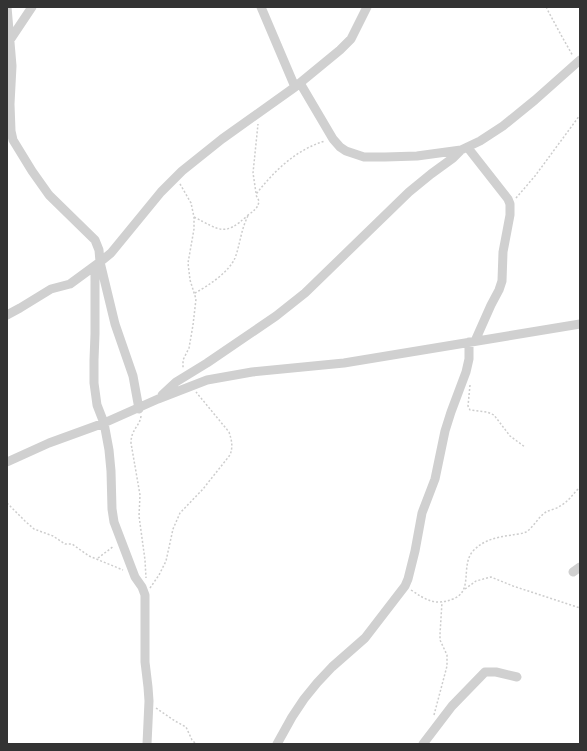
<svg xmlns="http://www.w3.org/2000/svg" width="587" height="751" font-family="Montserrat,sans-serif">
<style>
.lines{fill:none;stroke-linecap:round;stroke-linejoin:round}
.path{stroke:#cdcdcd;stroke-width:1.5;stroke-dasharray:2 2;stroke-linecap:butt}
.street{stroke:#d0d0d0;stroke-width:9}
</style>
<rect width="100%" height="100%" fill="#fff"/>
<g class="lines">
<!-- path -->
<path class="path" d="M546 7 561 35 573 56
M180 184 191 203 194 217V229L188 263 190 280 196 299 193 325 189 348 183 360V369
M256 193 253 173 258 124
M516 198 535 176 580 115
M194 217C220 230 224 237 247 216 253 211 258 209 259 201L256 195 257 193C274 171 297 149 325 141
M195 293C208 286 229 272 235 258 240 245 241 229 248 216
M470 385 468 406 470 410 487 412 494 415 510 436 525 447
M141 416C140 426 131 429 131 443L140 495 139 516 145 560 146 578
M7 503 25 521 34 529 53 536 65 544H72L89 556 123 570
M98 558 114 546
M150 588 159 575 166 561 173 529 180 513 203 489 230 455C233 447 232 441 229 432L196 392
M465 589 476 581 491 577 513 586 580 608
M411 590C426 600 435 606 453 599 474 591 460 566 473 551 483 540 497 537 512 535 516 534 522 534 526 532 534 527 538 517 546 512 550 510 556 509 560 506 568 502 573 494 580 487
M156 708 175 721 186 727 192 740 196 744
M434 715 447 666V655L440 640V634L442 602"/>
<!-- street -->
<path class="street" d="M7 7 12 66 10 104 11 131 13 140 32 171 49 195 95 240 99 250 100 262 115 324 133 376 139 409
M261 7 295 87
M10 40 32 7
M300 83 333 139 340 147 346 151 364 157H385L417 156 461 150 480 141 503 126 535 100 580 60
M468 148 508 199 510 204V215L503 252 502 281 499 290 491 305 475 341
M95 266V334L94 360V383L97 405 104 423 109 450 111 471 112 509 114 522 135 577 142 587 145 595V662L148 687 149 701 147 744
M7 315 20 308 51 289 70 284 100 262 111 253 161 192 182 171 222 139 295 87 340 50 351 39 367 7
M162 395 176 382 207 363 276 316 305 293 409 192 431 174 453 158 461 150
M7 462 49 443 104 423 158 399 207 380 252 372 344 363 580 324
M573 572 580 567
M277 744 292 717 304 699 317 683 332 667 365 638 405 586 408 579 415 551 422 513 435 479 445 431 451 412 466 372 469 359V342
M423 744 452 706 485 672H496L517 677"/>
</g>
<!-- border -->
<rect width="587" height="751" fill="none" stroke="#333333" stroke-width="16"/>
</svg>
